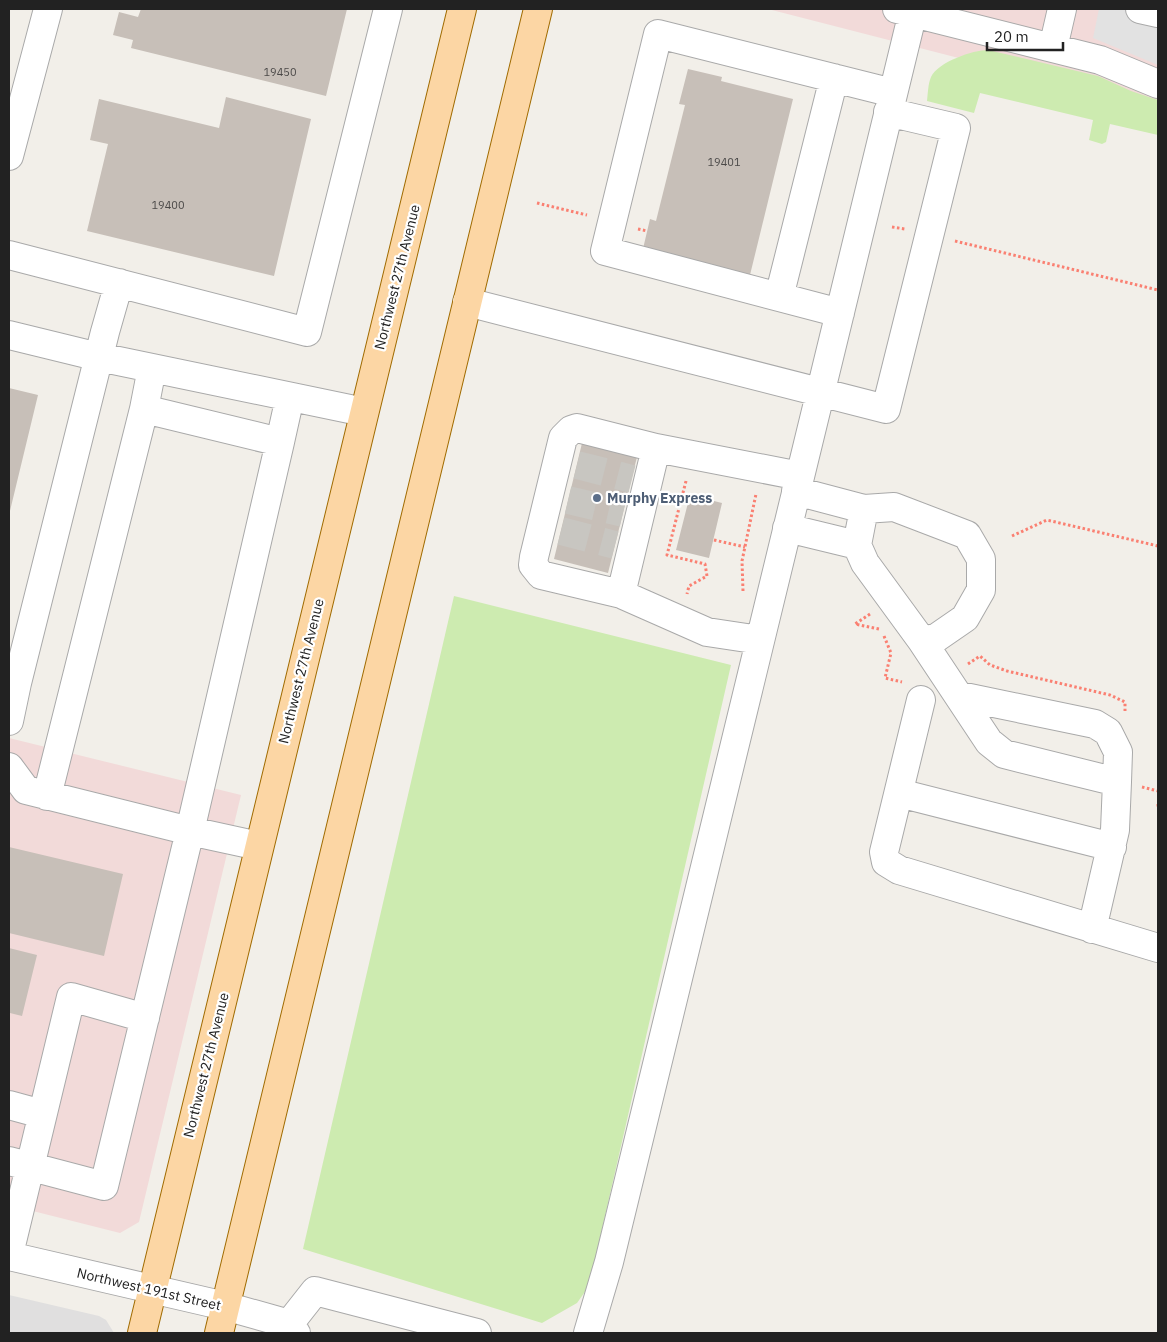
<svg xmlns="http://www.w3.org/2000/svg" width="1167" height="1342" font-family="'IBM Plex Sans',sans-serif">
<style>
.residential{fill:#e0dfdf}
.commercial{fill:#f2dad9}
.grass{fill:#cdebb0}
.parking{fill:#e2e2e2}
.building{fill:#c7bfb8}
.lines{fill:none;stroke-linecap:round;stroke-linejoin:round}
.minor-tunnel{stroke:#c8c6c1;stroke-width:28;stroke-dasharray:28 14;stroke-linecap:butt}
.minor-casing{stroke:#a9a9a9;stroke-width:30}
.major-casing{stroke:#a06b00;stroke-width:30}
.path{stroke:#fa8072;stroke-width:3;stroke-dasharray:2.5 2.5;stroke-linecap:butt}
.minor{stroke:#fff;stroke-width:28}
.major{stroke:#fcd6a4;stroke-width:28}
.service-dot{fill:#5c6f8a;stroke:#fff;stroke-width:2}
.labels{text-anchor:middle;stroke-width:4.5;stroke-linejoin:round;paint-order:stroke}
.number-label{font-size:11px;fill:#4b4948}
.street-label{font-size:14px;fill:#222;stroke:#fff}
.service-label{font-size:14px;font-weight:bold;fill:#4e5e75;stroke:#fff;text-anchor:start}
</style>
<rect width="100%" height="100%" fill="#f2efe9"/>
<!-- residential -->
<path class="residential" d="M9 1295 99 1316 106 1320 114 1333H9Z"/>
<!-- commercial -->
<path class="commercial" d="M768 9H1158V108L1102 95Z
M9 738 241 795 139 1222 120 1233 9 1205Z"/>
<!-- grass -->
<path class="grass" d="M988 50 1098 76 1131 91 1158 100V135L1110 124 1106 142 1102 144 1089 140 1093 120 980 93 974 113 927 101C928 93 928 84 931 77 938 62 973 50 988 50Z
M454 596 731 665 589 1286 577 1303 542 1323 303 1249Z"/>
<!-- parking -->
<path class="parking" d="M1099 9H1158V65L1093 38Z"/>
<!-- building -->
<path class="building" d="M141 9H347L326 96 131 48 133 40 113 35 119 12 138 17Z
M688 69 722 77 721 81 793 99 750 275 677 257 642 253 650 219 656 221 685 105 679 104Z
M226 97 311 119 274 276 87 231 108 144 90 140 99 99 219 128Z
M9 388 38 395 9 515Z
M583 439 638 453 608 573 554 559Z
M690 495 722 503 709 558 676 550Z
M9 847 123 874 104 956 9 933Z
M9 948 37 955 22 1016 10 1013 9 1017Z"/>
<g class="lines">
<!-- minor-tunnel -->
<path class="minor-tunnel" d="M577 465 632 479
M568 500 623 513
M561 531 615 545"/>
<defs>
<path id="minor" d="M897 9 1100 60 1158 84
M1140 9 1158 13
M1053 48 1062 9
M9 156 48 9
M9 255 307 332 388 9
M779 297 834 78
M467 302 886 409 956 128 888 112
M840 313 605 251 658 34 893 93
M9 335 99 357 364 412
M280 442 290 397
M796 491 864 509
M894 507 967 535 981 559V590L965 618 936 638 922 641 865 563 857 545 864 509Z
M787 528 857 545
M621 594 541 575 533 565 534 557 563 438 571 430 577 428 656 448
M760 640 707 632 621 594 656 448 800 476
M922 641 989 742 1004 754 1117 782
M9 681 17 683 105 332 119 283
M960 696 1095 724 1108 732 1118 752 1117 782 1115 830 1092 929
M921 700 884 852 886 862 899 870 1158 948
M9 721 17 683
M9 767 26 790 190 831 280 442 144 409 152 368
M899 793 1112 847
M47 796 144 409
M9 1105 42 1114
M9 1161 104 1186 190 831 259 846
M9 1254 71 997 145 1018
M9 1256 225 1306 289 1324 296 1333
M289 1324 315 1291 477 1333
M588 1333 609 1262 913 12"/>
<path id="major" d="M142 1333 462 9
M219 1333 538 9"/>
</defs>
<!-- minor casing -->
<use href="#minor" class="minor-casing"/>
<!-- major casing -->
<use href="#major" class="major-casing"/>
<!-- path -->
<path class="path" d="M537 203 587 215
M892 227 905 229
M638 229 647 231
M955 241 1158 290
M686 481 667 555 705 564 707 576 689 586 687 594
M1012 536 1047 520 1158 546
M714 540 745 547
M743 591 742 561 756 494
M870 614 855 624 879 629
M884 636 891 653 885 678 902 682
M968 664 980 656 990 665 1007 671 1110 695 1125 702V711
M1142 787 1158 791
M1158 804V809"/>
<!-- minor -->
<use href="#minor" class="minor"/>
<!-- major -->
<use href="#major" class="major"/>
</g>
<!-- markers -->
<circle class="service-dot" cx="597" cy="498" r="5"/>
<g class="labels">
<!-- number labels -->
<g class="number-label">
<text x="280" y="76">19450</text>
<text x="724" y="166">19401</text>
<text x="168" y="209">19400</text>
</g>
<!-- street labels -->
<g class="street-label">
<text transform="translate(397 277) rotate(-76)" y="5">Northwest 27th Avenue</text>
<text transform="translate(301 671) rotate(-76)" y="5">Northwest 27th Avenue</text>
<text transform="translate(206 1065) rotate(-76)" y="5">Northwest 27th Avenue</text>
<text transform="translate(149 1289) rotate(13)" y="5">Northwest 191st Street</text>
</g>
<!-- service labels -->
<g class="service-label">
<text x="607" y="503">Murphy Express</text>
</g>
</g>
<!-- border -->
<rect width="1167" height="1342" fill="none" stroke="#222222" stroke-width="20"/>
<!-- scale -->
<path d="M987 42v8h76v-8" fill="none" stroke="#222222" stroke-width="2.5"/>
<text x="994" y="42" font-size="15" fill="#222222" stroke="#ffffff" stroke-width="4" paint-order="stroke">20 m</text>
</svg>
